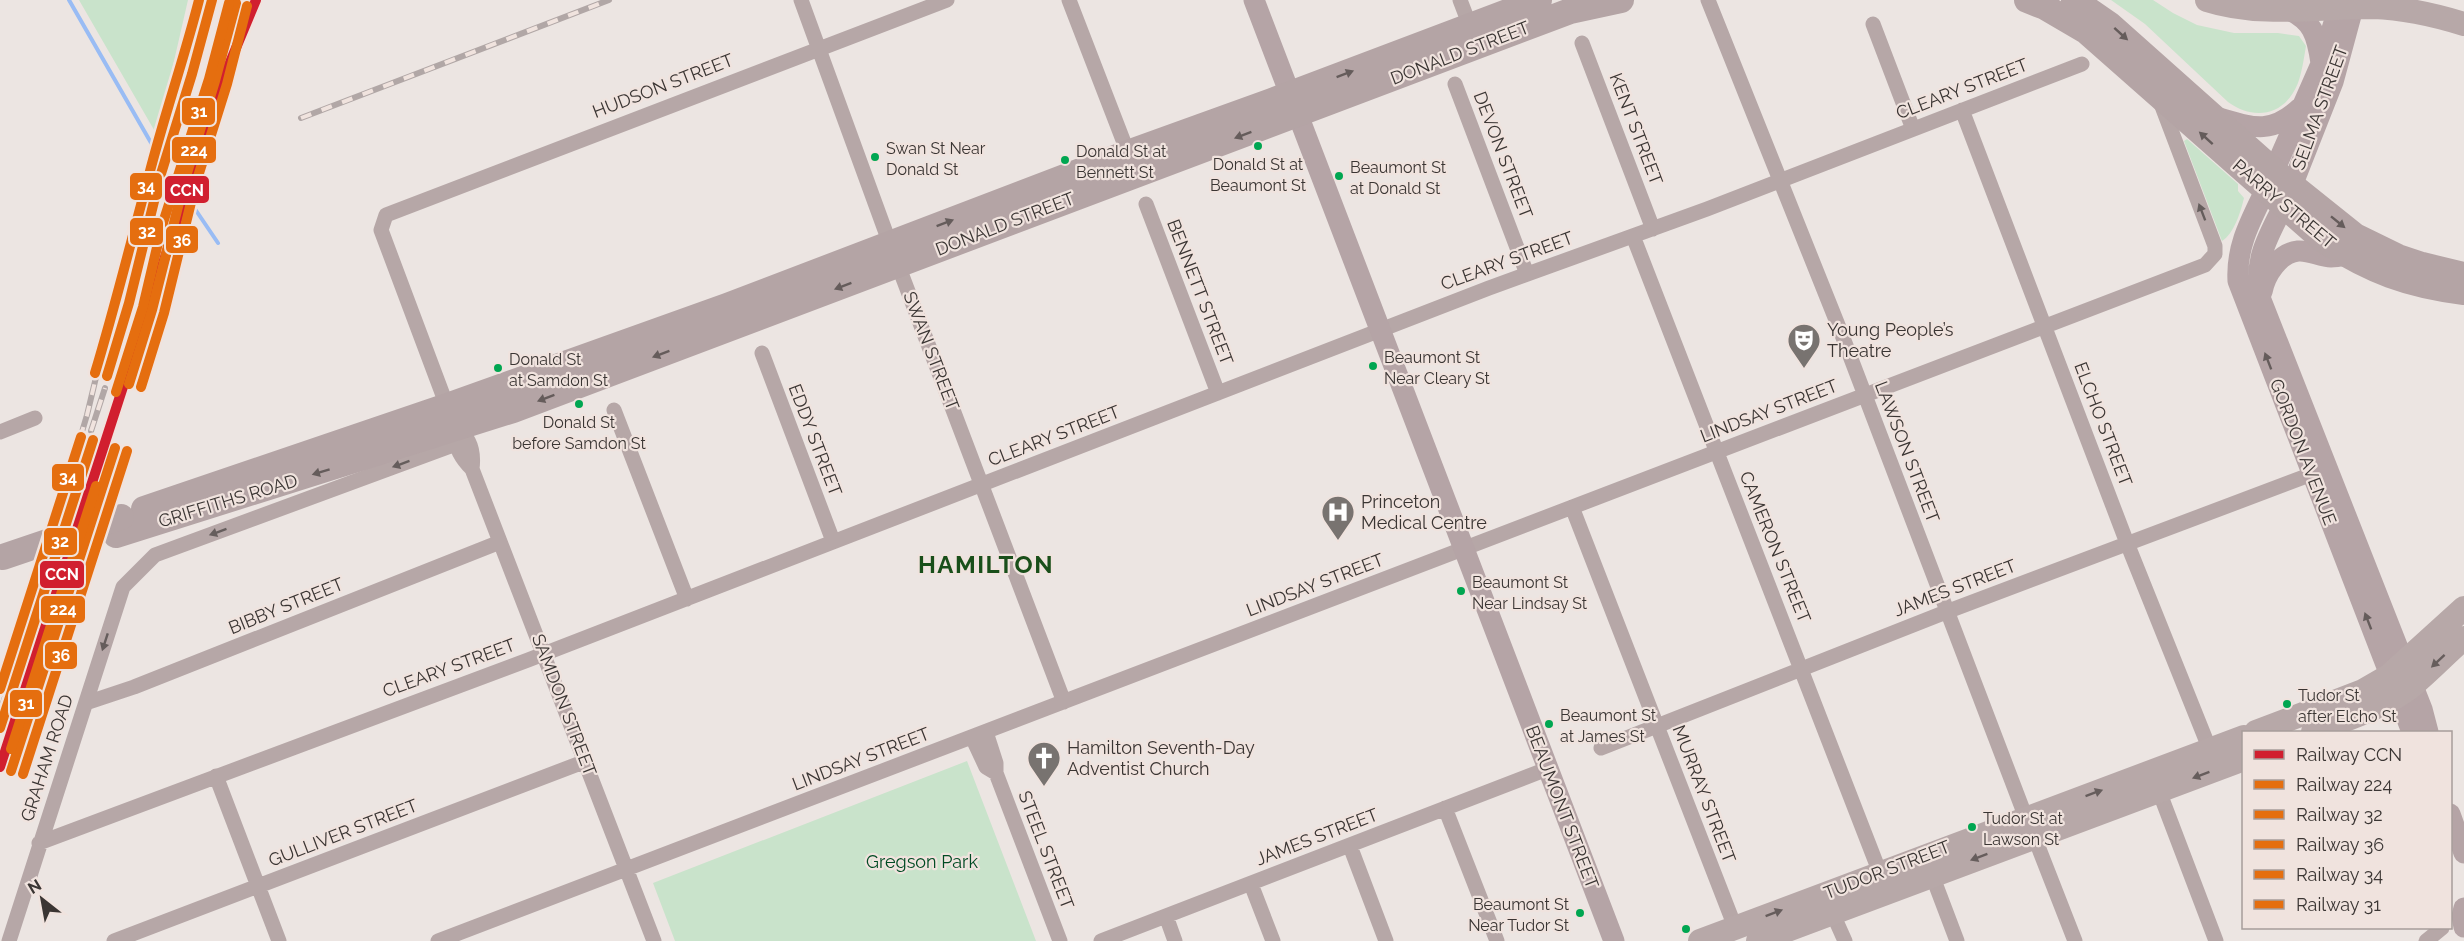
<svg xmlns="http://www.w3.org/2000/svg" width="2464" height="941" font-family="Raleway,sans-serif">
<style>
.green{fill:#c9e3cb}
.lines{fill:none;stroke-linecap:round;stroke-linejoin:round}
.stream{stroke:#99bcf4;stroke-width:4}
.minor{stroke:#b6a7a7;stroke-width:15}
.secondary{stroke:#b5a4a6;stroke-width:21}
.primary{stroke:#b7a8a8;stroke-width:24}
.trunk{stroke:#b4a4a5;stroke-width:26}
.rail-casing{stroke:#b1a7a6;stroke-width:6}
.rail{stroke:#f0e3de;stroke-width:4;stroke-dasharray:11;stroke-linecap:butt}
.trunk-bridge{stroke:#b4a4a5;stroke-width:26}
.rail-1-casing{stroke:#f0e3de;stroke-width:15}
.rail-2-casing{stroke:#f0e3de;stroke-width:15}
.rail-3-casing{stroke:#f0e3de;stroke-width:15}
.rail-4-casing{stroke:#f0e3de;stroke-width:15}
.rail-5-casing{stroke:#f0e3de;stroke-width:15}
.rail-6-casing{stroke:#f0e3de;stroke-width:15}
.rail-1{stroke:#d11f2f;stroke-width:10}
.rail-2{stroke:#e56e0f;stroke-width:10}
.rail-3{stroke:#e56e0f;stroke-width:10}
.rail-4{stroke:#e56e0f;stroke-width:10}
.rail-5{stroke:#e56e0f;stroke-width:10}
.rail-6{stroke:#e56e0f;stroke-width:10}
.oneway{fill:#655c5b}
.oneway2{fill:#655d5c}
.oneway3{fill:#665d5c}
.bus-dot{fill:#00a651;stroke:#f0e3de;stroke-width:2}
.labels{text-anchor:middle;stroke-width:4.5;stroke-linejoin:round;paint-order:stroke}
.bus-label{font-size:16px;fill:#3a3533;stroke:#f0e3de;text-anchor:start}
.street-label{font-size:18px;fill:#3a3533;stroke:#f0e3de}
.poi-label{font-size:18px;fill:#3a3533;stroke:#f0e3de;text-anchor:start}
.park-label{font-size:18px;fill:#004b23;stroke:#f0e3de}
.district-label{font-size:24px;font-weight:bold;letter-spacing:1.5px;fill:#194f1a;stroke:#f0e3de}
.line-badge{stroke:#f0e3de;stroke-width:2}
.badge-label{font-size:16px;text-anchor:middle;font-weight:bold;fill:#fff}
</style>
<rect width="100%" height="100%" fill="#ece5e2"/>
<!-- green -->
<path class="green" d="M79 0H188L157 135Z
M2111 0H2153L2173 13 2197 25 2234 33H2278L2299 36 2306 46C2304 58 2302 72 2298 83 2285 116 2254 121 2228 102L2145 24Z
M2187 139 2238 184V191L2244 198C2241 211 2234 234 2222 241L2184 141Z
M967 761 1036 941H675L653 883Z"/>
<g class="lines">
<!-- stream -->
<path class="stream" d="M69 0 154 148
M195 209 218 243"/>
<!-- minor -->
<path class="minor" d="M801 0 890 244
M1069 0 1128 153
M1460 0 1470 26
M1708 0 1842 335 2026 818
M1873 24 1913 129
M1582 43 1653 229
M1455 84 1527 274
M1962 110 2127 543 2210 750
M1146 204 1218 393
M1633 236 1880 873
M898 265 1064 702
M762 353 833 541
M447 406 381 230 386 215 947 0
M614 410 687 599
M0 432 35 418
M472 469C474 453 471 438 457 429 452 445 461 458 472 469L654 941
M1572 507 1735 927
M86 703 134 687 500 542
M986 732 996 763V773L1060 941
M972 737 986 767 996 773
M1601 748 1946 612 2320 471
M216 776 279 941
M2159 791 2216 941
M1445 808 1497 941
M2034 836 2075 941
M39 843 528 660 1489 288 1707 209 2082 64
M1350 846 1386 941
M1932 875 1957 941
M1251 884 1273 941
M1832 912 1845 941
M1166 916 1175 941
M9 941 123 587 155 555 456 444
M114 941 586 761
M438 941 2205 265 2215 254V246L2160 101
M1101 941 1547 769
M2426 941 2442 928"/>
<!-- secondary -->
<path class="secondary" d="M1254 0 1614 941
M2285 8C2313 20 2317 35 2321 63
M2216 117C2251 127 2270 136 2300 108
M2274 171 2321 64 2338 10
M2292 186 2333 82 2353 8
M2265 191C2250 222 2236 247 2238 281L2412 732
M2283 207C2266 240 2253 262 2261 300L2422 709 2428 732
M2262 292C2265 275 2279 253 2298 251 2310 250 2320 257 2331 257 2336 257 2341 256 2346 255
M2450 814 2464 853
M2464 908 2462 916 2464 927"/>
<!-- primary -->
<path class="primary" d="M2207 0C2260 17 2319 7 2373 7 2403 8 2435 15 2464 24
M2256 732 2363 691 2389 676 2464 608
M2313 732C2347 719 2384 708 2413 685 2431 670 2447 653 2464 638
M1700 941 2244 737
M1758 941 2244 759"/>
<!-- trunk -->
<path class="trunk" d="M2027 0 2045 7 2086 31 2323 240C2370 271 2408 285 2464 292
M2074 0 2110 25 2274 171 2355 236 2398 257 2422 265 2464 275
M144 509 447 406 727 306 1128 153 1272 101 1539 0
M116 535 513 410 1570 11 1621 0"/>
<defs>
<path id="rail" d="M301 118 609 0
M91 431 105 388
M0 689 67 482 87 415 104 344 209 0
M0 712 10 682"/>
</defs>
<!-- rail casing -->
<use href="#rail" class="rail-casing"/>
<!-- rail -->
<use href="#rail" class="rail"/>
<!-- trunk-bridge -->
<path class="trunk-bridge" d="M3 557 121 517"/>
<defs>
<path id="rail-1" d="M0 767 221 84 256 0"/>
<path id="rail-2" d="M129 384 152 310 184 183 215 81 236 3
M11 771 115 448"/>
<path id="rail-3" d="M107 376 129 303 160 177 192 74 212 0
M0 728 93 440"/>
<path id="rail-4" d="M141 387 164 313 195 186 227 84 247 6
M23 774 127 451"/>
<path id="rail-5" d="M95 373C115 307 131 241 149 175 164 116 184 59 199 0
M0 689 81 437"/>
<path id="rail-6" d="M116 392 143 307 162 226 209 79 229 3
M11 749 96 486"/>
</defs>
<!-- rail-1 casing -->
<use href="#rail-1" class="rail-1-casing"/>
<!-- rail-2 casing -->
<use href="#rail-2" class="rail-2-casing"/>
<!-- rail-3 casing -->
<use href="#rail-3" class="rail-3-casing"/>
<!-- rail-4 casing -->
<use href="#rail-4" class="rail-4-casing"/>
<!-- rail-5 casing -->
<use href="#rail-5" class="rail-5-casing"/>
<!-- rail-6 casing -->
<use href="#rail-6" class="rail-6-casing"/>
<!-- rail-1 -->
<use href="#rail-1" class="rail-1"/>
<!-- rail-2 -->
<use href="#rail-2" class="rail-2"/>
<!-- rail-3 -->
<use href="#rail-3" class="rail-3"/>
<!-- rail-4 -->
<use href="#rail-4" class="rail-4"/>
<!-- rail-5 -->
<use href="#rail-5" class="rail-5"/>
<!-- rail-6 -->
<use href="#rail-6" class="rail-6"/>
</g>
<!-- one-way arrows -->
<defs><path id="oneway-solid" d="M-6-.8H1V-3.2L6.5 0L1 3.2V.8H-6Z" transform="scale(1.5)"/></defs>
<g class="oneway">
<use href="#oneway-solid" transform="translate(2121 34) rotate(42)"/>
<use href="#oneway-solid" transform="translate(1345 74) rotate(-21)"/>
<use href="#oneway-solid" transform="translate(1243 135) rotate(159)"/>
<use href="#oneway-solid" transform="translate(2206 138) rotate(-138)"/>
<use href="#oneway-solid" transform="translate(2338 222) rotate(39)"/>
<use href="#oneway-solid" transform="translate(945 223) rotate(-21)"/>
<use href="#oneway-solid" transform="translate(843 286) rotate(159)"/>
<use href="#oneway-solid" transform="translate(661 354) rotate(159)"/>
<use href="#oneway-solid" transform="translate(2268 361) rotate(-111)"/>
<use href="#oneway-solid" transform="translate(546 398) rotate(159)"/>
<use href="#oneway-solid" transform="translate(321 472) rotate(163)"/>
<use href="#oneway-solid" transform="translate(2368 621) rotate(-111)"/>
</g>
<g class="oneway2">
<use href="#oneway-solid" transform="translate(2202 212) rotate(-111)"/>
<use href="#oneway-solid" transform="translate(401 464) rotate(160)"/>
<use href="#oneway-solid" transform="translate(218 532) rotate(160)"/>
<use href="#oneway-solid" transform="translate(105 642) rotate(108)"/>
</g>
<g class="oneway3">
<use href="#oneway-solid" transform="translate(2438 661) rotate(137)"/>
<use href="#oneway-solid" transform="translate(2201 775) rotate(159)"/>
<use href="#oneway-solid" transform="translate(2094 793) rotate(-20)"/>
<use href="#oneway-solid" transform="translate(1979 857) rotate(159)"/>
<use href="#oneway-solid" transform="translate(1774 913) rotate(-21)"/>
</g>
<!-- icons -->
<defs>
<symbol id="theatre-pin" viewBox="-11 -11 22 30"><path d="M0 17L-7.5 6A9.5 9.5 0 1 1 7.5 6Z" fill="#787370" stroke="#f0e3de"/><path d="M-5-5.5Q0-4 5-5.5V0Q5 5 0 6Q-5 5-5 0ZM-3.3-2.5H-1v1.5H-3.3ZM1-2.5H3.3v1.5H1ZM-2.8 1Q0 5.5 2.8 1Z" fill="#fff"/></symbol>
<symbol id="hospital-pin" viewBox="-11 -11 22 30"><path d="M0 17L-7.5 6A9.5 9.5 0 1 1 7.5 6Z" fill="#787370" stroke="#f0e3de"/><path d="M-5-5h3v3.5h4V-5h3V5h-3V1.5h-4V5h-3Z" fill="#fff"/></symbol>
<symbol id="church-pin" viewBox="-11 -11 22 30"><path d="M0 17L-7.5 6A9.5 9.5 0 1 1 7.5 6Z" fill="#787370" stroke="#f0e3de"/><path d="M-1.2-6h2.4v3.5h3.3v2.4h-3.3V6h-2.4V-.1h-3.3v-2.4h3.3Z" fill="#fff"/></symbol>
</defs>
<g fill-rule="evenodd">
<use href="#theatre-pin" x="1785" y="321" width="38" height="52"/>
<use href="#hospital-pin" x="1319" y="493" width="38" height="52"/>
<use href="#church-pin" x="1025" y="739" width="38" height="52"/>
</g>
<!-- markers -->
<g class="bus-dot">
<circle cx="1258" cy="146" r="5"/>
<circle cx="875" cy="157" r="5"/>
<circle cx="1065" cy="160" r="5"/>
<circle cx="1339" cy="176" r="5"/>
<circle cx="1373" cy="366" r="5"/>
<circle cx="498" cy="368" r="5"/>
<circle cx="579" cy="404" r="5"/>
<circle cx="1461" cy="591" r="5"/>
<circle cx="2287" cy="704" r="5"/>
<circle cx="1549" cy="724" r="5"/>
<circle cx="1972" cy="827" r="5"/>
<circle cx="1580" cy="913" r="5"/>
<circle cx="1686" cy="929" r="5"/>
</g>
<g class="labels">
<!-- bus labels -->
<g class="bus-label">
<text x="886" y="154">Swan St Near<tspan x="886" dy="21">Donald St</tspan></text>
<text x="1076" y="157">Donald St at<tspan x="1076" dy="21">Bennett St</tspan></text>
<text x="1258" y="170" text-anchor="middle">Donald St at<tspan x="1258" dy="21">Beaumont St</tspan></text>
<text x="1350" y="173">Beaumont St<tspan x="1350" dy="21">at Donald St</tspan></text>
<text x="1384" y="363">Beaumont St<tspan x="1384" dy="21">Near Cleary St</tspan></text>
<text x="509" y="365">Donald St<tspan x="509" dy="21">at Samdon St</tspan></text>
<text x="579" y="428" text-anchor="middle">Donald St<tspan x="579" dy="21">before Samdon St</tspan></text>
<text x="1472" y="588">Beaumont St<tspan x="1472" dy="21">Near Lindsay St</tspan></text>
<text x="2298" y="701">Tudor St<tspan x="2298" dy="21">after Elcho St</tspan></text>
<text x="1560" y="721">Beaumont St<tspan x="1560" dy="21">at James St</tspan></text>
<text x="1983" y="824">Tudor St at<tspan x="1983" dy="21">Lawson St</tspan></text>
<text x="1569" y="910" text-anchor="end">Beaumont St<tspan x="1569" dy="21">Near Tudor St</tspan></text>
</g>
<!-- street labels -->
<g class="street-label">
<text transform="translate(1460 53) rotate(-21)" y="6">DONALD STREET</text>
<text transform="translate(663 86) rotate(-21)" y="6">HUDSON STREET</text>
<text transform="translate(1962 89) rotate(-21)" y="6">CLEARY STREET</text>
<text transform="translate(2320 108) rotate(-70)" y="6">SELMA STREET</text>
<text transform="translate(1636 129) rotate(69)" y="6">KENT STREET</text>
<text transform="translate(1503 155) rotate(69)" y="6">DEVON STREET</text>
<text transform="translate(2284 204) rotate(40)" y="6">PARRY STREET</text>
<text transform="translate(1005 224) rotate(-21)" y="6">DONALD STREET</text>
<text transform="translate(1507 261) rotate(-20)" y="6">CLEARY STREET</text>
<text transform="translate(1200 292) rotate(69)" y="6">BENNETT STREET</text>
<text transform="translate(931 351) rotate(69)" y="6">SWAN STREET</text>
<text transform="translate(1769 411) rotate(-21)" y="6">LINDSAY STREET</text>
<text transform="translate(2103 424) rotate(69)" y="6">ELCHO STREET</text>
<text transform="translate(1054 436) rotate(-21)" y="6">CLEARY STREET</text>
<text transform="translate(815 440) rotate(69)" y="6">EDDY STREET</text>
<text transform="translate(1907 452) rotate(69)" y="6">LAWSON STREET</text>
<text transform="translate(2303 452) rotate(69)" y="6">GORDON AVENUE</text>
<text transform="translate(228 501) rotate(-17)" y="6">GRIFFITHS ROAD</text>
<text transform="translate(1775 547) rotate(68)" y="6">CAMERON STREET</text>
<text transform="translate(1315 585) rotate(-21)" y="6">LINDSAY STREET</text>
<text transform="translate(1955 588) rotate(-21)" y="6">JAMES STREET</text>
<text transform="translate(286 606) rotate(-22)" y="6">BIBBY STREET</text>
<text transform="translate(449 668) rotate(-20)" y="6">CLEARY STREET</text>
<text transform="translate(564 705) rotate(69)" y="6">SAMDON STREET</text>
<text transform="translate(47 758) rotate(-72)" y="6">GRAHAM ROAD</text>
<text transform="translate(861 759) rotate(-21)" y="6">LINDSAY STREET</text>
<text transform="translate(1704 794) rotate(69)" y="6">MURRAY STREET</text>
<text transform="translate(1562 807) rotate(69)" y="6">BEAUMONT STREET</text>
<text transform="translate(343 833) rotate(-21)" y="6">GULLIVER STREET</text>
<text transform="translate(1317 837) rotate(-21)" y="6">JAMES STREET</text>
<text transform="translate(1046 850) rotate(69)" y="6">STEEL STREET</text>
<text transform="translate(1887 870) rotate(-21)" y="6">TUDOR STREET</text>
</g>
<!-- poi labels -->
<g class="poi-label">
<text x="1827" y="336">Young People’s<tspan x="1827" dy="21">Theatre</tspan></text>
<text x="1361" y="508">Princeton<tspan x="1361" dy="21">Medical Centre</tspan></text>
<text x="1067" y="754">Hamilton Seventh-Day<tspan x="1067" dy="21">Adventist Church</tspan></text>
</g>
<!-- park labels -->
<g class="park-label">
<text x="922" y="868">Gregson Park</text>
</g>
<!-- district labels -->
<g class="district-label">
<text x="986" y="573">HAMILTON</text>
</g>
</g>
<g class="line-badge">
<rect x="181" y="97" width="35" height="29" rx="6" fill="#e56e0f"/>
<rect x="171" y="136" width="46" height="28" rx="6" fill="#e56e0f"/>
<rect x="129" y="172" width="34" height="29" rx="6" fill="#e56e0f"/>
<rect x="164" y="175" width="46" height="29" rx="6" fill="#d11f2f"/>
<rect x="129" y="217" width="35" height="29" rx="6" fill="#e56e0f"/>
<rect x="165" y="225" width="34" height="29" rx="6" fill="#e56e0f"/>
<rect x="51" y="463" width="34" height="29" rx="6" fill="#e56e0f"/>
<rect x="43" y="527" width="35" height="29" rx="6" fill="#e56e0f"/>
<rect x="39" y="560" width="46" height="29" rx="6" fill="#d11f2f"/>
<rect x="40" y="595" width="46" height="29" rx="6" fill="#e56e0f"/>
<rect x="44" y="641" width="34" height="29" rx="6" fill="#e56e0f"/>
<rect x="9" y="689" width="34" height="29" rx="6" fill="#e56e0f"/>
</g>
<g class="badge-label">
<text x="199" y="117">31</text>
<text x="194" y="156">224</text>
<text x="146" y="192">34</text>
<text x="187" y="196">CCN</text>
<text x="147" y="237">32</text>
<text x="182" y="246">36</text>
<text x="68" y="483">34</text>
<text x="60" y="547">32</text>
<text x="62" y="580">CCN</text>
<text x="63" y="615">224</text>
<text x="61" y="661">36</text>
<text x="26" y="709">31</text>
</g>
<!-- legend -->
<rect x="2242" y="731" width="210" height="198" fill="#f0e3de" stroke="#a79d9a" stroke-width="1.5"/>
<rect x="2254" y="750" width="30" height="9" fill="#d11f2f" stroke="#a79d9a" stroke-width="1.5"/>
<text x="2296" y="761" font-size="18" fill="#3a3533">Railway CCN</text>
<rect x="2254" y="780" width="30" height="9" fill="#e56e0f" stroke="#a79d9a" stroke-width="1.5"/>
<text x="2296" y="791" font-size="18" fill="#3a3533">Railway 224</text>
<rect x="2254" y="810" width="30" height="9" fill="#e56e0f" stroke="#a79d9a" stroke-width="1.5"/>
<text x="2296" y="821" font-size="18" fill="#3a3533">Railway 32</text>
<rect x="2254" y="840" width="30" height="9" fill="#e56e0f" stroke="#a79d9a" stroke-width="1.5"/>
<text x="2296" y="851" font-size="18" fill="#3a3533">Railway 36</text>
<rect x="2254" y="870" width="30" height="9" fill="#e56e0f" stroke="#a79d9a" stroke-width="1.5"/>
<text x="2296" y="881" font-size="18" fill="#3a3533">Railway 34</text>
<rect x="2254" y="900" width="30" height="9" fill="#e56e0f" stroke="#a79d9a" stroke-width="1.5"/>
<text x="2296" y="911" font-size="18" fill="#3a3533">Railway 31</text>
<!-- north arrow -->
<g transform="translate(42 899) rotate(329)" stroke="#f0e3de" stroke-width="4.5" paint-order="stroke">
<path d="M0-4.5L10 22L0 15L-10 22Z" fill="#3a3533"/>
<text y="-9" font-size="16" font-weight="bold" text-anchor="middle" fill="#3a3533">N</text>
</g>
</svg>
